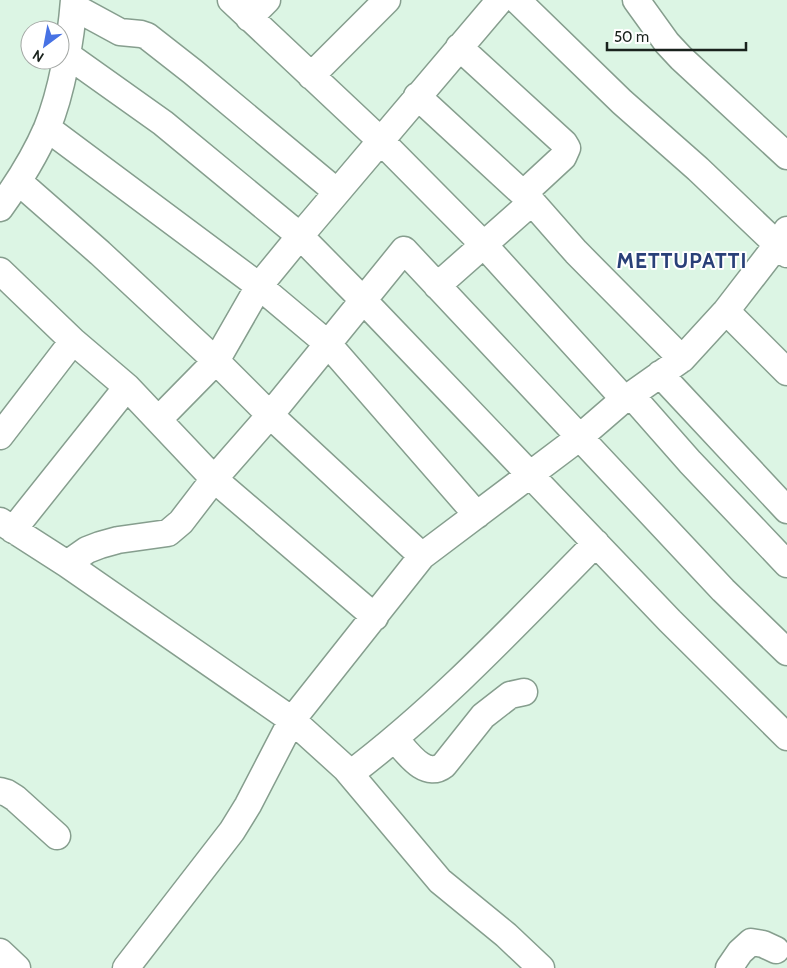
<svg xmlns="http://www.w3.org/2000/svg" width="787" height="968" font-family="Cabin,sans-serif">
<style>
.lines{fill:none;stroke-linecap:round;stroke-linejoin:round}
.minor-casing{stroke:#869e8e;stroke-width:29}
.minor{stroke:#fff;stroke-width:26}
.labels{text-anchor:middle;stroke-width:4;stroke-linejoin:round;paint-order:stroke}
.district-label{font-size:21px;font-weight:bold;letter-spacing:1px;fill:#294078;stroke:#fff}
</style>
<rect width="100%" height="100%" fill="#dcf5e4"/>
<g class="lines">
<defs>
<path id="minor" d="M231 0 380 140 484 245 624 399
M517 0 622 102 698 169 787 254
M636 0 667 43 681 58 787 156
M74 7 120 32 141 34 147 36 193 72 337 192
M249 18 267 0
M459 47 564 143 567 148 563 157 523 194
M66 54 163 123 300 236 500 0
M311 76 387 0
M417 96 532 202 576 252 682 359
M47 128 259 286 300 236 364 301 670 621 787 737
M19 182 100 253 216 361 270 415 422 556
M0 208C18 183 35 156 47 128 62 92 71 39 74 0
M0 271 73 341 127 387 214 479 375 617
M437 286 532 202
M726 311 787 372
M660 374 787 510
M631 395 690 462 787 564
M159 419 216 361 259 286 328 344 477 515
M0 436 73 341
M0 521 67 564 292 720 345 768 440 881 506 935 541 968
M13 530 127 387
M67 564 87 550 100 545 118 540 168 533 181 522 214 479 270 415 404 250 723 590 787 652
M395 739C407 752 425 780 444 765L483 716 510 695 524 692
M350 774C440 706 517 623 596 543
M0 791 7 793 15 798 57 836
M0 952 17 968
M126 968 232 831 248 805 292 720 422 556 580 437 624 399 631 395 682 359 726 311 777 245 787 230
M729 968 740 952 751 942 763 944 776 950"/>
</defs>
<!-- minor casing -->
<use href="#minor" class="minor-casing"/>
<!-- minor -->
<use href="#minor" class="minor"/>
</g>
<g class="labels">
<!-- district labels -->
<g class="district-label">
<text x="682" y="268">METTUPATTI</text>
</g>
</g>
<!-- north arrow -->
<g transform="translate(45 45) rotate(212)"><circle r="24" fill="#ffffff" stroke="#a3a7a4"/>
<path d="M0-4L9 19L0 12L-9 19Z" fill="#4772e4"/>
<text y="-8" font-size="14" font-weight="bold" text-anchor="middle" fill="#19221c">N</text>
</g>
<!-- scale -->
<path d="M607 42v8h139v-8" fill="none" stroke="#19221c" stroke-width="2.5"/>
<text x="614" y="42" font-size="15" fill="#19221c" stroke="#ffffff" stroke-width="4" paint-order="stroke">50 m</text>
</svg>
